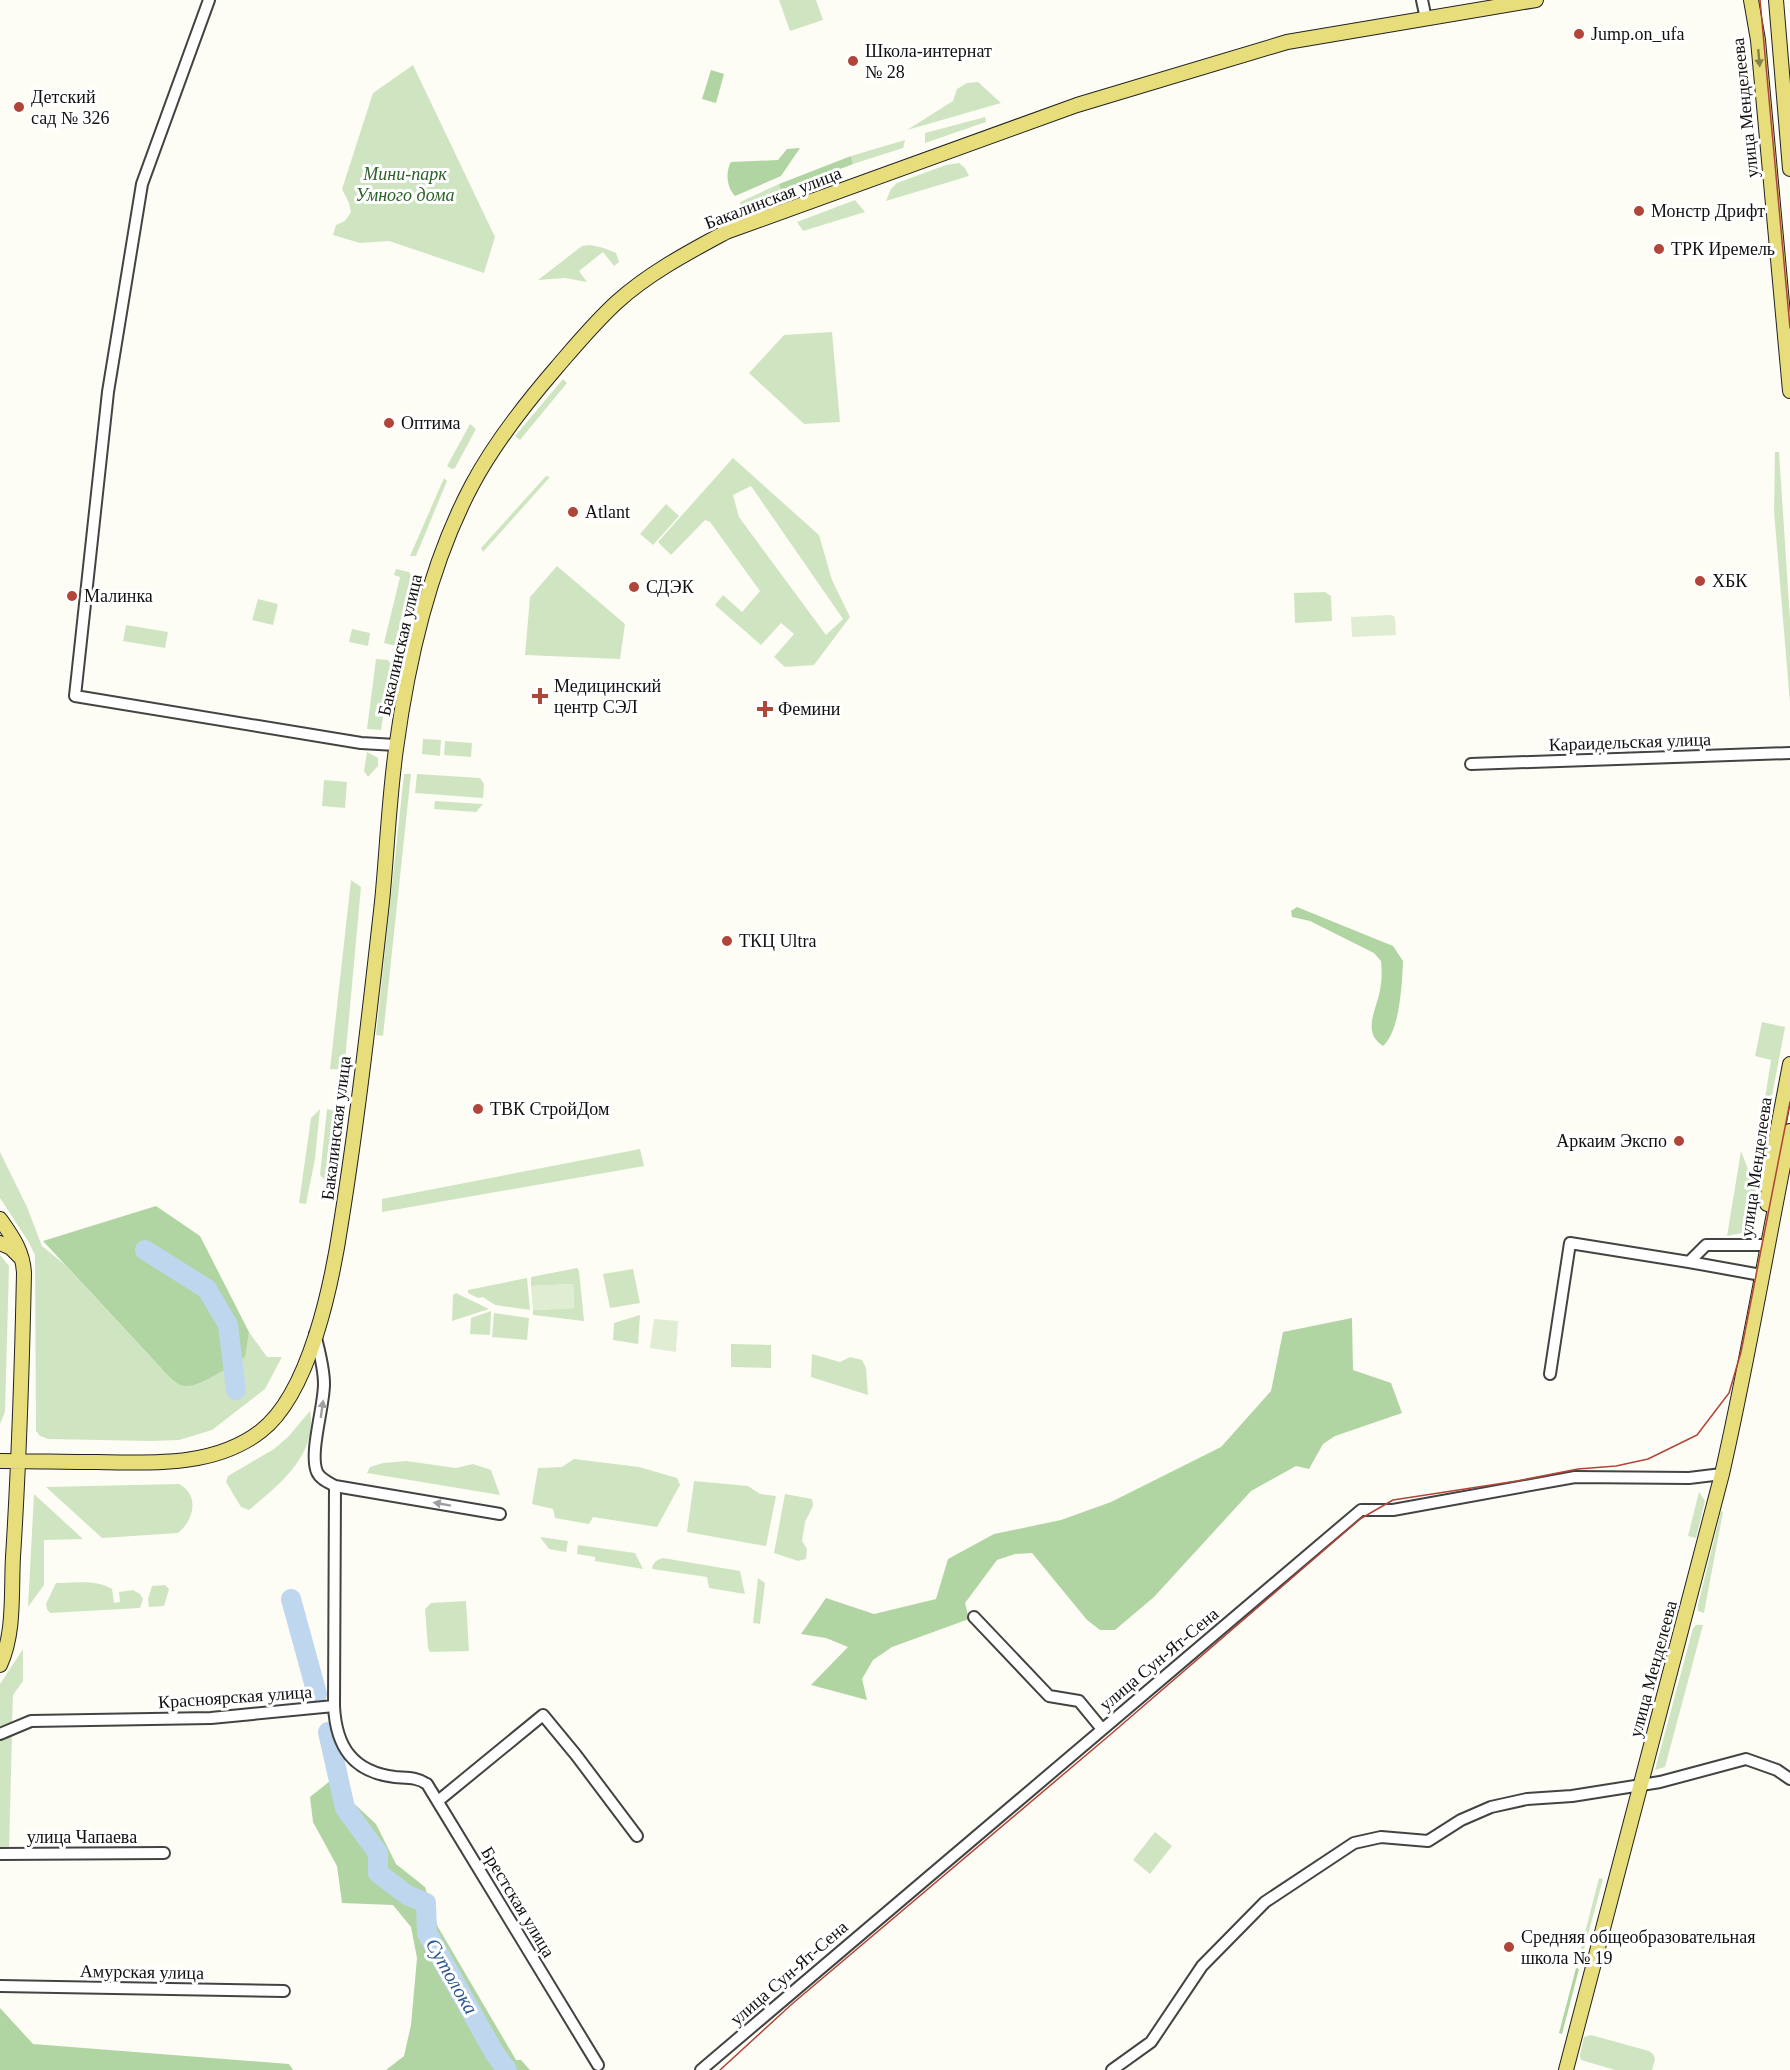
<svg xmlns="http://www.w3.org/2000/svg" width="1790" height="2070" font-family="Georgia,serif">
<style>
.green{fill:#cfe5c2;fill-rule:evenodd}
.forest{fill:#b1d4a3}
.pitch{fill:#e0edd2}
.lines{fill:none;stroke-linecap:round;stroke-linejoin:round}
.river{stroke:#bfd6ef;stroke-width:20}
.minor-casing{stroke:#434343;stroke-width:14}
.major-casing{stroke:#212121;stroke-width:16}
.minor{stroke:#fff;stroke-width:10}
.major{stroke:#e7dd7b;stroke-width:14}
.tram{stroke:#b04539;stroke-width:1.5}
.oneway{fill:#86814b}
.oneway2{fill:#9f9f9f}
.poi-dot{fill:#b04539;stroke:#fff;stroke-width:2}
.labels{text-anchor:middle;stroke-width:6;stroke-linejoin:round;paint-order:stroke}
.poi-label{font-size:18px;fill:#101010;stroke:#fff;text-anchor:start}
.street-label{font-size:18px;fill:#101010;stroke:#fff}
.park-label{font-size:18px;font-style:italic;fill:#2b6128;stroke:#fff}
.water-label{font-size:20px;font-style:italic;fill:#285593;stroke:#fff}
</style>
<rect width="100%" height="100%" fill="#fefdf5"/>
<!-- green -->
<path class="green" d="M779 0H816L823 20 790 31Z
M413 65 495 237 484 273 389 241 360 243 333 235 336 225 345 221 351 212 349 203 342 189 373 93Z
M978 82 1001 103 907 130 953 101 957 89 967 83Z
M985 117 986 122 925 143V133Z
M905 140 903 148 853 164 851 156Z
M959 163 965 168 969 176 886 201 891 189 897 183 946 165Z
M779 184 781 192 742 211 740 202Z
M855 200 865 212 803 231 797 222Z
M590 245 604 248 616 253 619 262 614 266 603 252 579 271 587 282 565 278 538 280 582 246Z
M832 332 840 422 804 424 749 373 784 335Z
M563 379 567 383 520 440 515 436Z
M470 424 476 429 455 468 452 469 447 466Z
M1775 452H1779L1790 620V703L1774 511Z
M733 458 819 535 832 580 850 617 814 665 785 667 774 657 794 634 781 623 761 645 715 605 723 595 742 612 760 591 710 522 705 520 671 555 658 542ZM751 486 843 619 826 635 739 517 733 495Z
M546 476 550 477 483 552 481 548Z
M444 478 447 481 416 556H410Z
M666 504 679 516 653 545 640 534Z
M557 566 625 624 620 659 525 655 530 597Z
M396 569 409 572 412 576 395 646 384 643 400 577 394 575Z
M1325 592 1331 596 1332 621 1295 623 1294 593Z
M258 599 278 604 273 625 252 620Z
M126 625 168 632 165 648 123 641Z
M352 629 370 633 368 646 349 642Z
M376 659 388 660 391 664 381 730 367 729Z
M423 739 441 740 440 756 422 754Z
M445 741 472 743 471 757 444 755Z
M367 752 378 758V766L368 777 364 771Z
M404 774H411L383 1036 376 1035Z
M417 774 480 778 484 784 483 798 415 793Z
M324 780 347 782 345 808 322 806Z
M435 801 483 804 476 812 434 809Z
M351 880 361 887 345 1061C342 1069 339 1070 330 1069Z
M1762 1022 1785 1027 1762 1149 1759 1136 1771 1060 1755 1056Z
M320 1109 315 1159 306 1204 299 1203 311 1118Z
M327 1109 339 1112 335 1151 326 1181 320 1175Z
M640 1149 644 1166 382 1212V1199Z
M1741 1151 1756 1190 1747 1232 1727 1236Z
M0 1152 27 1207 42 1246 64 1264 162 1369 244 1357 249 1332 267 1357H282L265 1389 212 1430 179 1440 150 1441 48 1439 40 1436 36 1431 35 1255 28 1241 0 1198Z
M0 1255 9 1266 5 1412 0 1424Z
M577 1268 579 1271 584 1321 533 1315V1310L574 1308 573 1284 531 1286V1277Z
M633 1269 640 1303 610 1308 603 1274Z
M527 1278 530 1310 495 1305 483 1297 478 1298 468 1293V1290Z
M456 1293 489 1309 452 1321 453 1295Z
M491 1311 490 1335 470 1334 471 1318Z
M494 1313 529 1318 527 1340 492 1337Z
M640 1315 638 1344 613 1340 614 1323Z
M731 1344 771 1345V1368L731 1367Z
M812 1354 840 1362 850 1357 862 1360 866 1368 868 1395 811 1377Z
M310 1411C318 1455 278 1486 249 1510L241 1507 226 1482 228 1476 274 1449 288 1437Z
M574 1459 639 1467 677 1478 680 1485 657 1527 593 1517 589 1524 555 1518 553 1509 532 1504 538 1468 562 1467Z
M406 1461 456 1468 473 1464 491 1470 500 1495 367 1473 370 1467 383 1463Z
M694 1481 748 1486 760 1494 776 1496 766 1546 687 1532Z
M179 1484C200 1495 194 1520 178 1533L102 1538 46 1487Z
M1699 1492 1705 1501 1696 1538 1688 1536Z
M34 1494 83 1539 44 1540V1585L28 1607Z
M785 1494 812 1499 813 1506 805 1522 802 1541 807 1549 806 1559 798 1561 774 1553Z
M1721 1511 1723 1512 1704 1613 1698 1611V1605Z
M540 1537 568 1541 566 1552 549 1549Z
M578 1545 635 1553 643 1569 595 1561V1557L577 1554Z
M663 1558 740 1571 745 1594 709 1588 707 1577 652 1569C653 1562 657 1560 663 1558Z
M758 1578 765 1583 760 1624 753 1623Z
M56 1583C73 1583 97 1579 112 1589L114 1603 120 1602 119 1592 133 1590 140 1594 143 1599 140 1608 50 1613 47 1609 46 1604Z
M165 1585 169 1589 164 1606 149 1607 148 1599 152 1586Z
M466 1601 469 1651 430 1652 428 1648 425 1609 431 1603Z
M1696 1625H1703L1665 1767 1655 1770 1693 1628Z
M23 1649V1681L13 1695 12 1723 0 1728V1684Z
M12 1734 9 1851H0V1738Z
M1155 1832 1172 1846 1150 1874 1133 1860Z
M1599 1878 1603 1879 1582 1957 1579 1956Z
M1591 2035 1649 2051 1653 2054 1655 2059 1652 2070H1615L1581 2060 1580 2055 1584 2037Z"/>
<!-- forest -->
<path class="forest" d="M711 70 724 74 716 103 702 99Z
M800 148 781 176 735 196C727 188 725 172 731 162L778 160 787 149Z
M851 156 853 164 781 192 779 184Z
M1297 907 1393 946 1403 961C1402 984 1400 1031 1383 1046 1361 1032 1377 1009 1380 990 1382 980 1382 971 1381 961L1374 953 1310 921 1292 917 1291 911Z
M156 1206 200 1236 249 1332 245 1357C232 1364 199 1388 185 1386 176 1385 168 1375 162 1369L43 1241Z
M1352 1318 1353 1370 1391 1383 1402 1413 1335 1436 1323 1444 1309 1469 1296 1466 1251 1491 1154 1597 1115 1630H1100L1087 1620 1032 1553 1015 1554 997 1560 965 1603 969 1619 892 1647 873 1660 862 1679 867 1700 811 1685 848 1647 826 1638 801 1634 826 1598 874 1614 936 1599 948 1559 994 1534 1061 1520 1111 1502 1221 1447 1271 1391 1283 1332Z
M330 1781 376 1824 396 1864 425 1887 438 1927 516 2060H521L530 2070H386L404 2056 411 2025 417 1958 411 1927 393 1905 342 1903 337 1866 313 1822 310 1797Z
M1576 1968 1579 1969 1562 2034 1559 2033Z
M0 2008 33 2044 289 2064 293 2070H0Z"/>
<!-- pitch -->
<path class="pitch" d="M1391 615 1395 617 1396 635 1352 637 1351 617Z
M573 1284 574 1308 533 1310 531 1286Z
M654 1319 678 1321 676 1352 650 1348Z"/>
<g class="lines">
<!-- river -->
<path class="river" d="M145 1250 207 1289 228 1325 236 1390
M291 1599 317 1694
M328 1732 345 1808 378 1853V1873L407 1895 426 1903 427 1933 495 2054 507 2070"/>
<defs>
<path id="minor" d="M209 0 142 184 108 392 75 696 361 743 396 745
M1422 0 1426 19
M1471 764 1790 753
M1689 1262 1761 1275
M315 1334C319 1351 324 1367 324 1384 324 1407 309 1453 317 1472 320 1479 328 1482 335 1486L500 1514
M1550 1374 1570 1243 1689 1262 1706 1245H1762
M974 1617 1049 1696 1079 1701 1102 1729
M334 1706 335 1486
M0 1734 31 1721 211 1718 334 1706C336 1747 353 1772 395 1777 407 1778 417 1777 427 1784L598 2065
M438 1801 543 1715 576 1755 637 1836
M0 1854 164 1853
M0 1986 284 1991
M701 2070 1361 1510H1393L1575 1477 1689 1478 1722 1474
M1112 2070 1151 2042 1202 1966 1265 1902 1354 1843 1381 1837 1428 1841 1461 1820 1491 1807 1527 1799 1572 1796 1660 1782 1746 1759 1777 1770 1790 1779"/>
<path id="major" d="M1751 0 1758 40 1790 391
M1776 0 1790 169
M1767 1204 1772 1159 1790 1064
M0 1219C12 1236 23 1251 24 1273 22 1368 19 1462 13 1557 11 1592 15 1633 0 1665
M0 1243 11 1248 20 1257
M0 1461C32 1461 65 1462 97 1462 152 1463 215 1467 261 1431 310 1393 332 1283 341 1223 358 1117 370 1009 382 902 387 851 389 799 396 749 408 659 429 566 472 485 495 442 525 404 557 367 576 345 595 322 617 302 649 273 689 252 726 232L1077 105 1287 42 1536 0
M1566 2070 1722 1474C1748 1360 1767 1245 1790 1131"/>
</defs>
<!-- minor casing -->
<use href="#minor" class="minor-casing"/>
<!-- major casing -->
<use href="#major" class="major-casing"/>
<!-- minor -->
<use href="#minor" class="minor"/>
<!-- major -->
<use href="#major" class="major"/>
<!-- tram -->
<path class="tram" d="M1760 0 1790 328
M720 2070 792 2004 1111 1734 1360 1519 1393 1500 1517 1481 1578 1469 1616 1466 1648 1459 1697 1435 1729 1393 1741 1352 1790 1102"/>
</g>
<!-- one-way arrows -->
<defs><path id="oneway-solid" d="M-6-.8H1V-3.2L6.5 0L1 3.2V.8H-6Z" transform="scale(1.5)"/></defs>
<use class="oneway" href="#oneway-solid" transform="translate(1759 58) rotate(85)"/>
<g class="oneway2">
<use href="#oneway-solid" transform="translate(322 1409) rotate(-82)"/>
<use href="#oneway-solid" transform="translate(442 1504) rotate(-170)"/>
</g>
<!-- markers -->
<g class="poi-dot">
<circle cx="1579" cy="34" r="6"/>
<circle cx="853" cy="61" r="6"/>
<circle cx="19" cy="107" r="6"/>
<circle cx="1639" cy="211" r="6"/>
<circle cx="1659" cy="249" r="6"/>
<circle cx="389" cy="423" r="6"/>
<circle cx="573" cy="512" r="6"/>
<circle cx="1700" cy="581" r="6"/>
<circle cx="634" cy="587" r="6"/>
<circle cx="72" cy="596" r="6"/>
<path d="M537 687h6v6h6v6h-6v6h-6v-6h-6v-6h6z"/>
<path d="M762 700h6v6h6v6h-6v6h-6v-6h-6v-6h6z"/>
<circle cx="727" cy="941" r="6"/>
<circle cx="478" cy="1109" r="6"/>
<circle cx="1679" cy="1141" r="6"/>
<circle cx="1509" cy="1947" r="6"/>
</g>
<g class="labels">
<!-- poi labels -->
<g class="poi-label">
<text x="1591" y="40">Jump.on_ufa</text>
<text x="865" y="57">Школа-интернат<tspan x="865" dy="21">№ 28</tspan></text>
<text x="31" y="103">Детский<tspan x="31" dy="21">сад № 326</tspan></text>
<text x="1651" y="217">Монстр Дрифт</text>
<text x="1671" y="255">ТРК Иремель</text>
<text x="401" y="429">Оптима</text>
<text x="585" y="518">Atlant</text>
<text x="1712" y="587">ХБК</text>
<text x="646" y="593">СДЭК</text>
<text x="84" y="602">Малинка</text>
<text x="554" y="692">Медицинский<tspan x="554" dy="21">центр СЭЛ</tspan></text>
<text x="778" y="715">Фемини</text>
<text x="739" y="947">ТКЦ Ultra</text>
<text x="490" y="1115">ТВК СтройДом</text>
<text x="1667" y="1147" text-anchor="end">Аркаим Экспо</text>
<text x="1521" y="1943">Средняя общеобразовательная<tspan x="1521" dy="21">школа № 19</tspan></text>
</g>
<!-- street labels -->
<g class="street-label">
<text transform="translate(1745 108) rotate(-96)" y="6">улица Менделеева</text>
<text transform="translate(773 198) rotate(-21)" y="6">Бакалинская улица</text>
<text transform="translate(400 645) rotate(-77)" y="6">Бакалинская улица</text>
<text transform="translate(1630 742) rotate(-2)" y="6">Караидельская улица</text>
<text transform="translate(336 1128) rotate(-83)" y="6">Бакалинская улица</text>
<text transform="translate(1756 1167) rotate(-82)" y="6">улица Менделеева</text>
<text transform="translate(1159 1659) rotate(-40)" y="6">улица Сун-Ят-Сена</text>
<text transform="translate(1653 1669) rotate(-75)" y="6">улица Менделеева</text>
<text transform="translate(235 1697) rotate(-4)" y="6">Красноярская улица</text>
<text x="82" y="1843">улица Чапаева</text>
<text transform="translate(518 1902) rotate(59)" y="6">Брестская улица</text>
<text transform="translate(142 1972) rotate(1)" y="6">Амурская улица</text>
<text transform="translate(789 1973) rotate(-41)" y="6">улица Сун-Ят-Сена</text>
</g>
<!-- park labels -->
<g class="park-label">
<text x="405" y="180">Мини-парк<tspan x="405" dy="21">Умного дома</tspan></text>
</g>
<!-- water labels -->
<g class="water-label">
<text transform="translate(452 1976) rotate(60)" y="7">Сутолока</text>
</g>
</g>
</svg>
